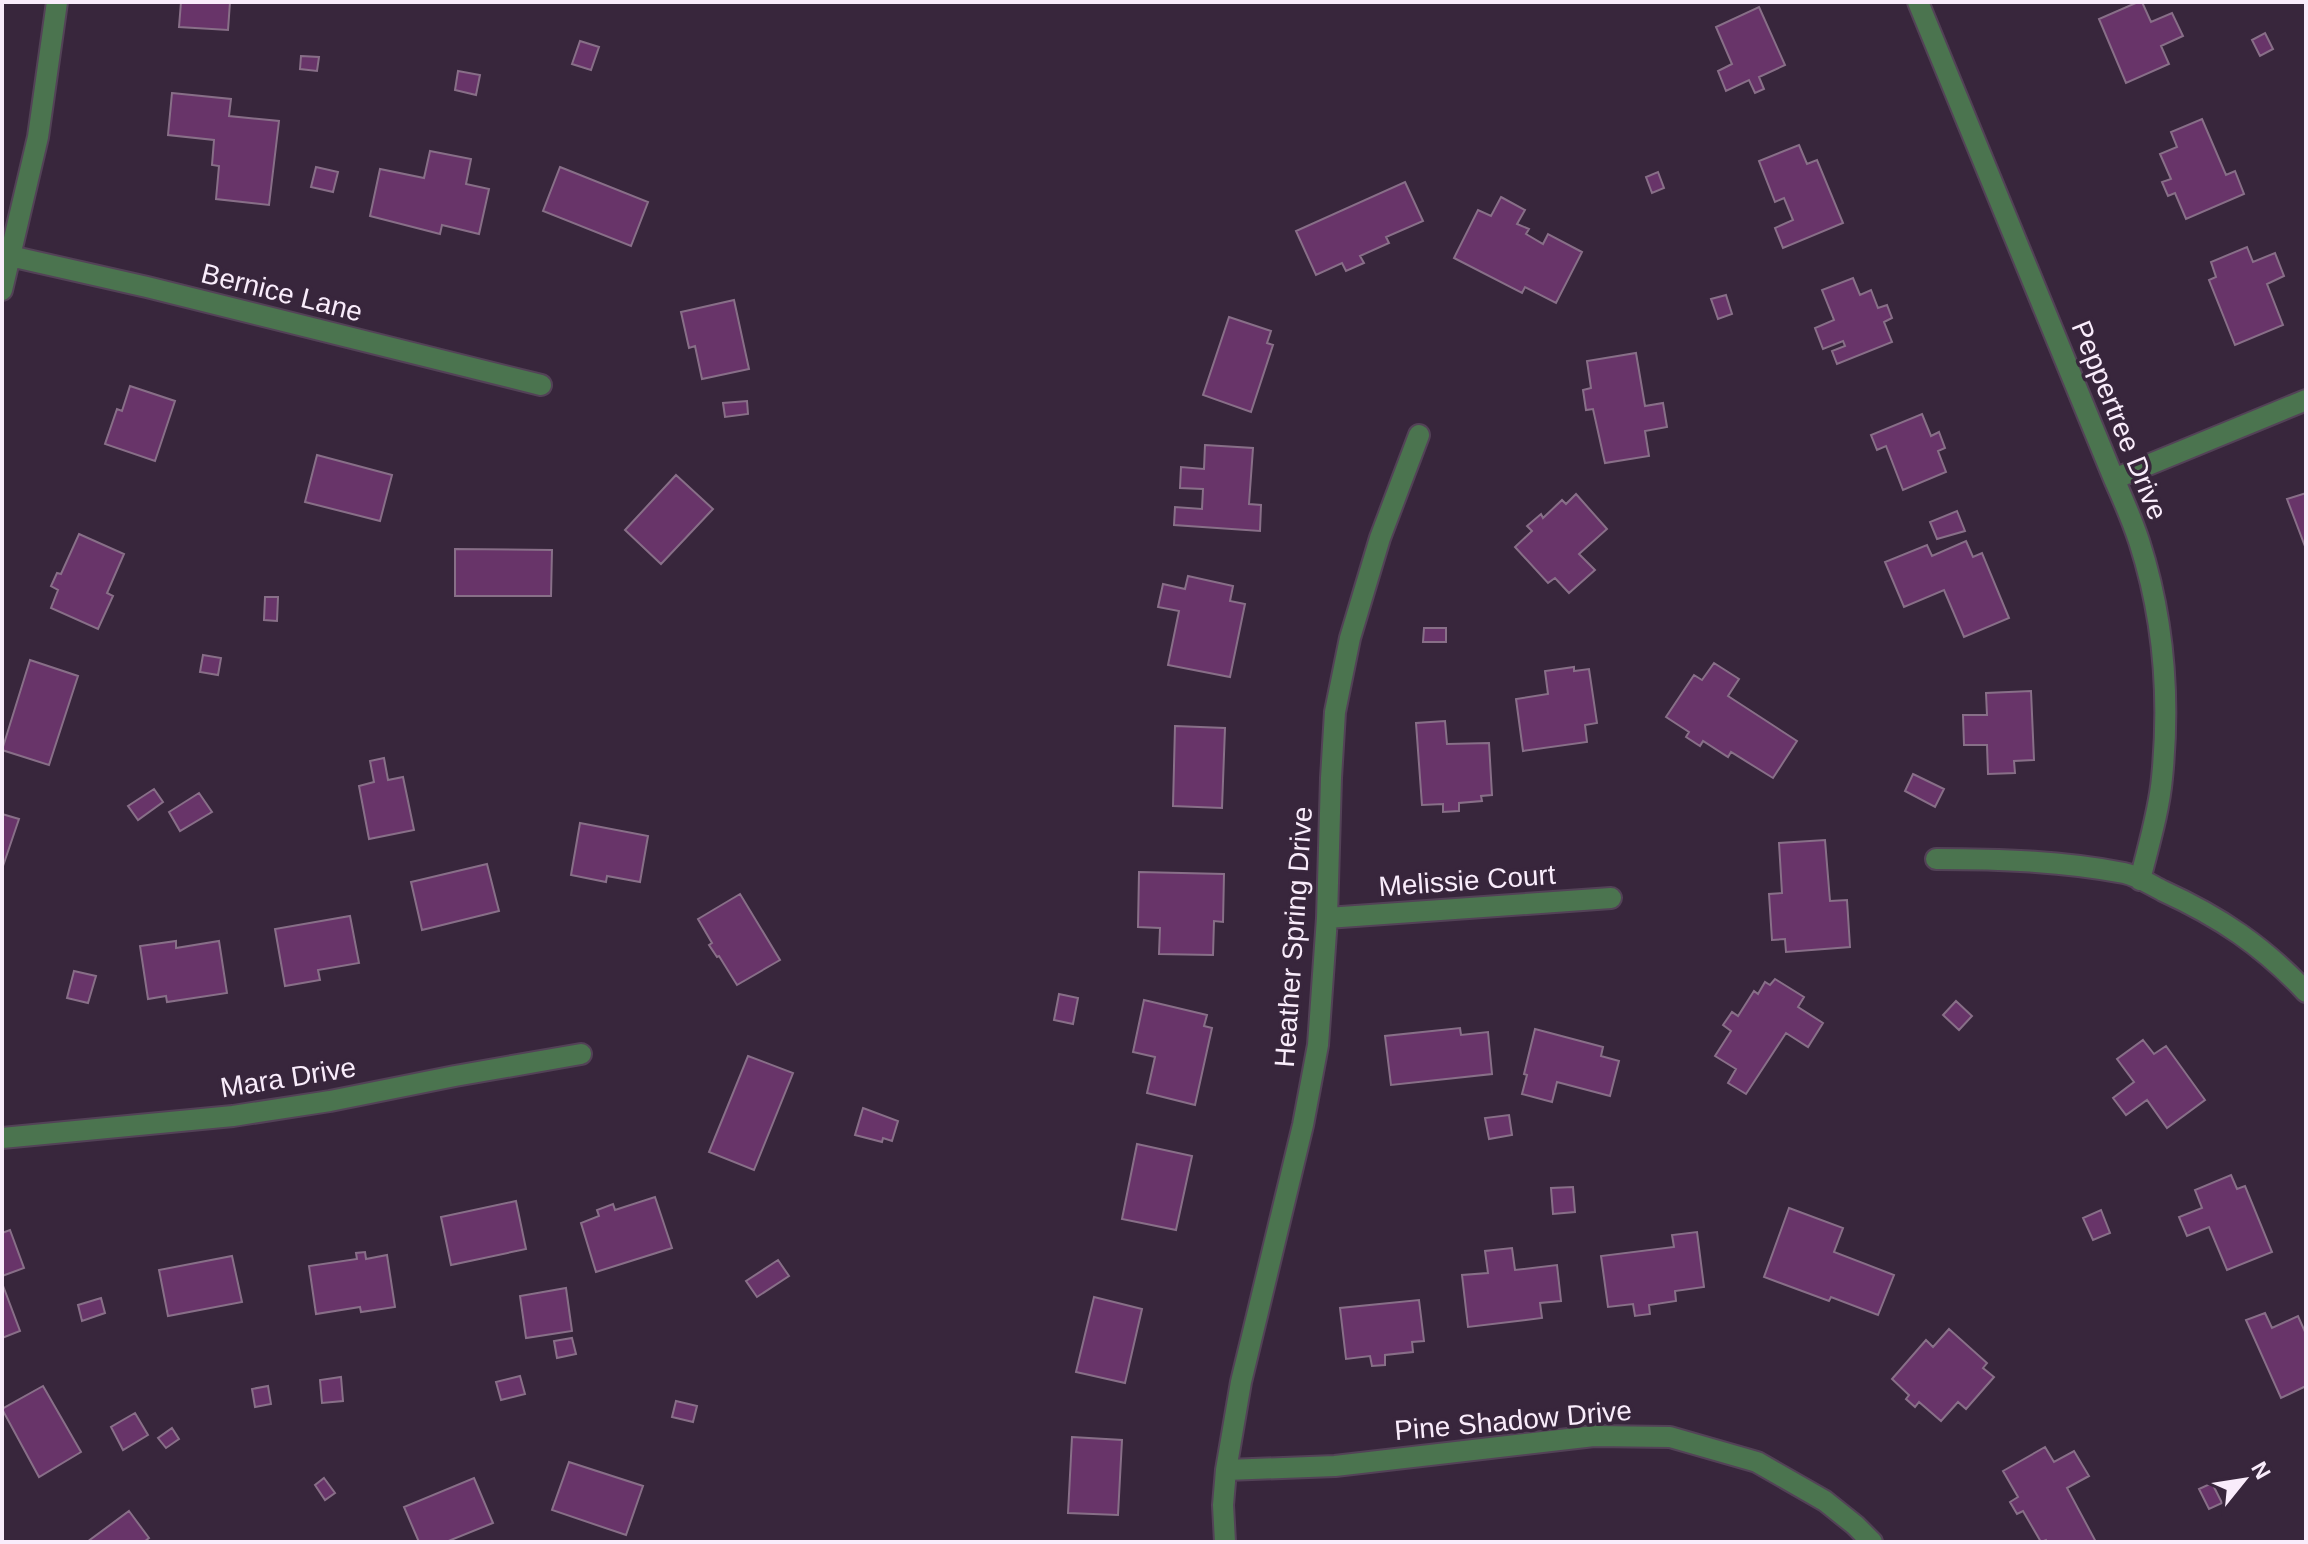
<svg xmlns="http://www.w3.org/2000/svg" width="2308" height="1544" font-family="Helvetica,sans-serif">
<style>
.building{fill:#683469;stroke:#886f88;stroke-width:2}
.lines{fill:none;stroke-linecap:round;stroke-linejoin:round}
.street-casing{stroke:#534257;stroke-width:24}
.street{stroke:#4b744f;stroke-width:20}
.labels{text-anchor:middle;stroke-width:7;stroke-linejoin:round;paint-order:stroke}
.street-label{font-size:28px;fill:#f9ecfb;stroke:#38263c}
</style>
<rect width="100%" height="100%" fill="#38263c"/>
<!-- building -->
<path class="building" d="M181 2H230L228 30 179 27Z
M2138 2H2142L2151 22 2172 13 2183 36 2161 46 2169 64 2126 83 2099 19Z
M1759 7 1785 65 1759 77 1764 89 1755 93 1749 80 1726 91 1718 71 1732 64 1716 27Z
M2265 33 2273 49 2260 56 2252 40Z
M580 41 599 47 591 70 572 64Z
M301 56 319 57 317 71 300 69Z
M458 71 480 75 476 95 455 90Z
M172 93 231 99 229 116 279 121 269 205 216 199 219 166 212 165 214 140 168 135Z
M2202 119 2226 175 2235 171 2244 194 2186 219 2175 193 2168 196 2162 182 2171 179 2160 154 2177 147 2171 132Z
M1799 145 1807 164 1817 160 1843 223 1783 248 1775 228 1793 220 1784 198 1775 202 1759 161Z
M430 151 471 159 466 184 489 189 479 234 442 225 440 234 370 216 380 169 424 178Z
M316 167 338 172 333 192 311 187Z
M560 167 648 202 631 246 543 211Z
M1658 172 1664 188 1652 193 1646 177Z
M1405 182 1423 221 1386 237 1389 243 1360 256 1364 263 1346 271 1342 263 1316 275 1296 231Z
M1501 197 1525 210 1517 224 1529 229 1526 234 1543 244 1548 234 1582 252 1556 303 1525 287 1522 293 1454 258 1478 210 1491 216Z
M2247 247 2253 262 2275 253 2284 276 2267 284 2283 325 2235 345 2209 280 2216 277 2211 262Z
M1853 278 1860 295 1871 290 1878 308 1887 305 1892 318 1884 322 1892 342 1837 364 1832 351 1845 346 1843 341 1823 349 1815 328 1834 320 1822 290Z
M1726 295 1732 314 1718 319 1711 299Z
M734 300 749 369 702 379 695 346 689 348 681 312Z
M1229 317 1271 331 1267 343 1273 345 1251 412 1203 395Z
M1636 353 1645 406 1663 403 1667 427 1645 431 1649 456 1605 463 1593 409 1586 410 1583 390 1591 388 1587 361Z
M130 386 175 401 155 461 105 444 117 409 122 411Z
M747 401 748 414 725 417 723 403Z
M1922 414 1931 436 1939 432 1945 448 1938 451 1946 472 1903 490 1886 446 1877 450 1871 435Z
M1205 445 1253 448 1249 504 1261 505 1260 531 1174 525 1175 507 1202 509 1203 489 1180 488 1181 467 1204 469Z
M317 455 392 475 380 521 305 502Z
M676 475 713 509 661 564 625 530Z
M2306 493V549L2287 499Z
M1576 494 1607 529 1579 554 1595 570 1569 593 1555 578 1548 583 1515 547 1532 531 1527 526 1541 514 1543 518 1562 500 1566 504Z
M1957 511 1965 531 1937 539 1930 522Z
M79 534 124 554 107 593 113 596 98 629 51 608 58 590 51 586 57 573 61 574Z
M1966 541 1973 557 1982 553 2009 618 1964 637 1944 590 1904 607 1885 562 1927 545 1932 556Z
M455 549 552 550 551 596H455Z
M1188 576 1233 586 1230 601 1245 604 1230 677 1168 665 1179 611 1158 607 1163 584 1185 589Z
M265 597H278L277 621 264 620Z
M1424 628H1446V642H1423Z
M203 655 221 658 218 675 200 672Z
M30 660 78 676 49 765 2 750Z
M1714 663 1739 679 1728 696 1797 741 1773 778 1731 752 1728 757 1703 741 1700 746 1686 737 1689 732 1666 717 1694 675 1702 680Z
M1574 667V671L1589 669 1597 723 1585 725 1587 742 1523 751 1516 699 1548 694 1545 671Z
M2031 691 2034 760 2014 761 2015 773 1988 774 1987 745H1964L1963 715H1987L1986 693Z
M1445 721 1447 744 1489 743 1492 795 1481 796 1482 801 1459 803V811L1443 812V804L1422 805 1416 723Z
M1175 726 1225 728 1222 808 1173 806Z
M384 758 388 780 403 777 414 830 369 839 359 786 374 782 370 761Z
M1913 774 1944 789 1935 807 1905 791Z
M154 789 163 802 138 820 128 806Z
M199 793 212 812 180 831 169 812Z
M2 814 19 819 2 869Z
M580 823 648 836 640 882 607 876 606 882 571 875Z
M1825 840 1830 901 1847 900 1850 947 1786 952 1785 939 1772 940 1769 894 1782 893 1779 843Z
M487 864 499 911 422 930 411 882Z
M1139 872 1224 874 1223 922 1214 921 1213 955 1159 954 1160 928 1138 927Z
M740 894 780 960 737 985 719 956 717 957 709 945 712 943 698 919Z
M350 916 359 963 318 970 320 980 285 986 275 929Z
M176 941V948L219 941 227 993 167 1002 166 996 148 999 140 946Z
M74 971 96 976 88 1003 67 998Z
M1775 979 1804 997 1798 1007 1823 1023 1808 1047 1786 1033 1746 1094 1728 1083 1736 1069 1715 1056 1731 1031 1723 1025 1732 1012 1738 1016 1754 991 1758 994 1765 982 1770 985Z
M1059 994 1078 998 1073 1024 1054 1020Z
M1144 1000 1207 1015 1204 1026 1212 1028 1195 1105 1147 1093 1155 1057 1133 1052Z
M1956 1001 1972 1016 1959 1030 1943 1015Z
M1460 1028 1461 1035 1488 1032 1492 1074 1391 1085 1385 1036Z
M1535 1029 1603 1047 1601 1056 1619 1061 1610 1096 1557 1082 1552 1102 1522 1094 1527 1075 1524 1074Z
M2143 1040 2154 1054 2166 1046 2205 1100 2167 1128 2147 1100 2126 1115 2113 1098 2134 1082 2117 1059Z
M748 1056 793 1073 754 1170 709 1152Z
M863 1108 898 1121 892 1141 883 1138 882 1142 855 1135Z
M1509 1115 1512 1135 1489 1139 1485 1118Z
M1137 1144 1192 1156 1176 1230 1122 1219Z
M2231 1175 2237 1189 2245 1186 2272 1252 2227 1270 2209 1227 2187 1236 2179 1217 2202 1208 2195 1190Z
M1573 1187 1575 1212 1553 1214 1551 1188Z
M655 1197 672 1248 596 1272 581 1223 599 1216 597 1210 613 1204 615 1210Z
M516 1201 526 1249 451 1265 441 1217Z
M1789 1208 1843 1228 1834 1252 1894 1275 1878 1315 1831 1297 1829 1301 1764 1277Z
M2101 1210 2110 1233 2093 1240 2083 1218Z
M10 1230 24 1268 2 1276V1233Z
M1697 1232 1704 1287 1675 1291 1676 1301 1649 1305 1650 1314 1635 1316 1633 1304 1608 1307 1601 1256 1674 1247 1672 1235Z
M1512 1248 1515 1270 1557 1265 1561 1301 1540 1303 1542 1318 1468 1327 1462 1275 1488 1273 1485 1251Z
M365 1252 366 1259 387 1255 395 1307 361 1312 360 1307 316 1314 309 1266 357 1259 356 1253Z
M232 1256 242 1302 168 1316 159 1270Z
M778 1260 789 1276 757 1297 746 1281Z
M2 1283 20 1331 2 1338Z
M566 1288 572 1331 526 1338 520 1296Z
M1094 1297 1142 1309 1125 1383 1076 1372Z
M101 1298 105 1313 82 1321 78 1305Z
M1419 1300 1424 1341 1412 1342 1413 1352 1385 1355V1365L1372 1366 1370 1356 1346 1359 1340 1308Z
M2265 1313 2272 1328 2298 1316 2306 1334V1386L2281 1398 2246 1320Z
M1949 1329 1987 1363 1983 1368 1994 1377 1966 1409 1958 1402 1941 1421 1919 1402 1915 1407 1906 1399 1909 1395 1892 1379 1926 1340 1933 1347Z
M572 1338 576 1354 557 1358 554 1341Z
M520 1376 525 1394 501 1400 496 1382Z
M341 1377 343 1401 322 1403 320 1380Z
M43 1386 81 1452 39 1477 2 1409Z
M268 1386 271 1404 255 1407 252 1389Z
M676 1401 697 1406 693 1422 672 1417Z
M135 1413 148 1435 123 1450 111 1427Z
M172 1428 179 1439 166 1448 158 1438Z
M1072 1437 1122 1440 1118 1515 1068 1513Z
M2045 1447 2054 1462 2074 1451 2089 1476 2067 1488 2096 1542H2047L2046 1540 2041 1542 2023 1511 2017 1514 2010 1502 2018 1497 2003 1471Z
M569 1462 643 1486 626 1535 552 1510Z
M324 1478 335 1493 325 1500 315 1485Z
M474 1478 493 1523 446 1542H419L404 1507Z
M2212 1483 2222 1503 2209 1509 2199 1489Z
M129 1511 149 1538 144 1542H87Z"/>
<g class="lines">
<defs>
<path id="street" d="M1918 2 2114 479C2123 499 2132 520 2139 541 2164 618 2170 698 2162 778 2159 812 2148 847 2140 880
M10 256 147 287 541 385
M2 290 38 137 57 2
M2114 479 2306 400
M1936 859C1998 859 2063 861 2124 873 2138 876 2151 885 2163 891 2220 917 2263 946 2306 992
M1327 918 1611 898
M2 1138 233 1116 330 1101 455 1076 581 1054
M1226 1470 1335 1466 1594 1436 1670 1437 1757 1462 1825 1501 1855 1525 1872 1542
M1225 1542 1223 1505 1226 1470 1241 1382 1303 1125 1318 1045 1327 918 1331 778 1335 712 1350 638 1380 538 1419 435"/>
</defs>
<!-- street casing -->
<use href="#street" class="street-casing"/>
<!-- street -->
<use href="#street" class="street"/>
</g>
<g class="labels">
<!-- street labels -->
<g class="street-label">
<text transform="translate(282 292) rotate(14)" y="10">Bernice Lane</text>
<text transform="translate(2120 420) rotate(68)" y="10">Peppertree Drive</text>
<text transform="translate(1467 880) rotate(-4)" y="10">Melissie Court</text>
<text transform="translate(1293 937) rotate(-86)" y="10">Heather Spring Drive</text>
<text transform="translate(288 1077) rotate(-9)" y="10">Mara Drive</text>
<text transform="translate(1513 1420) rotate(-5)" y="10">Pine Shadow Drive</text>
</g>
</g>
<!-- border -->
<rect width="2308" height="1544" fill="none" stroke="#f9ecfb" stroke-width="8"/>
<!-- north arrow -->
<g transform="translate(2244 1480) rotate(60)" stroke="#38263c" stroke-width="6" paint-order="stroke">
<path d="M0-6L14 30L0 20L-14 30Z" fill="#f9ecfb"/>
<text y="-12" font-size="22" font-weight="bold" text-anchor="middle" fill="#f9ecfb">N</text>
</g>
</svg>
